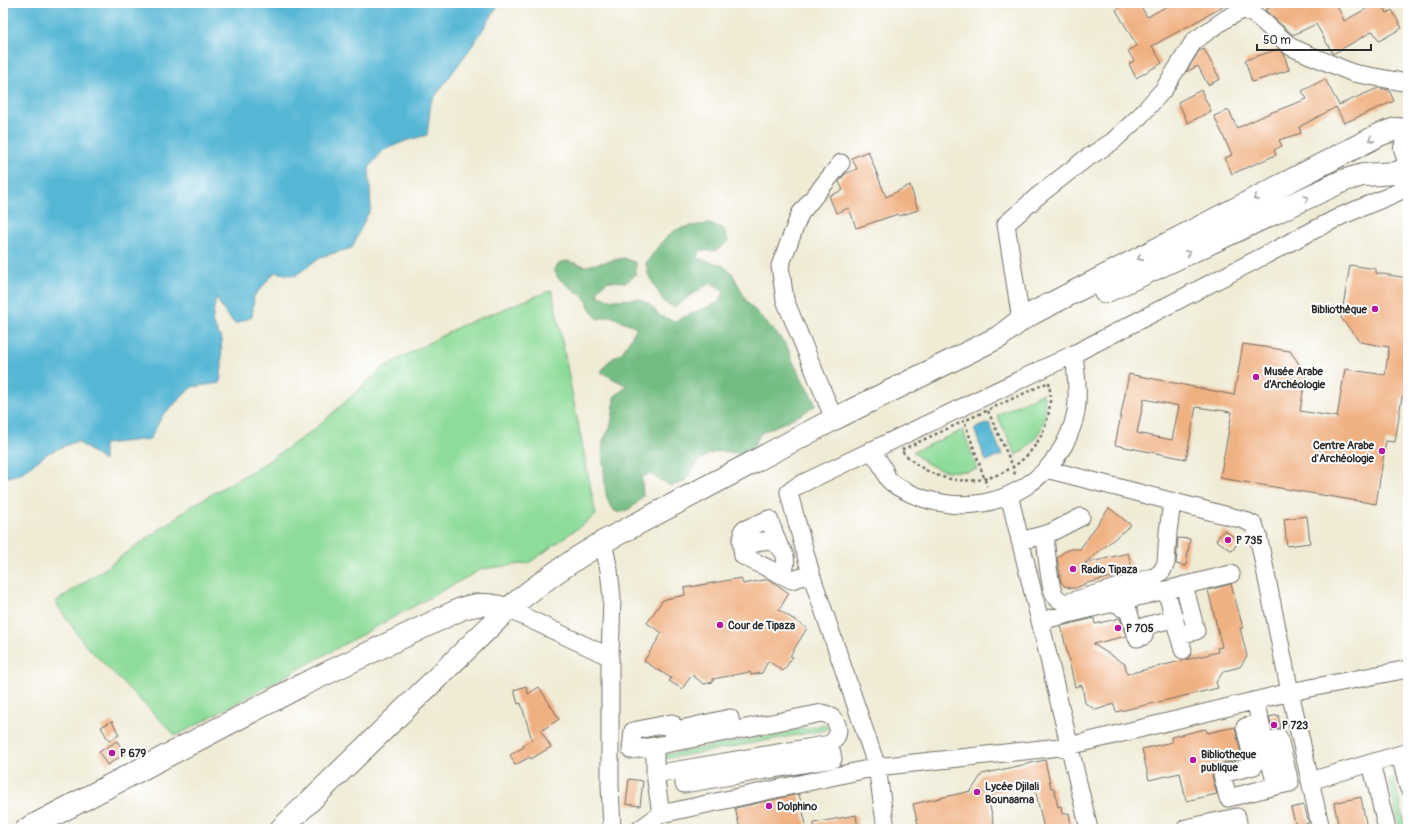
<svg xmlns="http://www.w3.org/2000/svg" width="1411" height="832" font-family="Pangolin,sans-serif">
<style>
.green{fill:#8edc9a;stroke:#5c8462}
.forest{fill:#72bc82;stroke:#4e7456}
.water{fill:#57b7d5;stroke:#417180}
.building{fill:#f0b182;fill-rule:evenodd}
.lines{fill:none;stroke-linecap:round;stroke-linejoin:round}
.minor-casing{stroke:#706e66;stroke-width:19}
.major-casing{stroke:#706e66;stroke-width:24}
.highway-casing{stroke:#706e66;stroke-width:24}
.path{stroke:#706e66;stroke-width:2.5;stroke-dasharray:3 3;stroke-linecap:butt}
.minor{stroke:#fff;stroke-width:17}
.major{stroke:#fff;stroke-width:22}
.highway{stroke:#fff;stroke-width:22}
.oneway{stroke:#a0a0a0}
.poi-dot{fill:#b5179e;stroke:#fff;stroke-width:1.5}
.labels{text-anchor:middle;stroke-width:4;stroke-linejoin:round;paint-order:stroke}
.poi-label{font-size:11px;font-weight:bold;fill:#2b2b2b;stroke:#fff;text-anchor:start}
</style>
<rect width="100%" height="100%" fill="#fff"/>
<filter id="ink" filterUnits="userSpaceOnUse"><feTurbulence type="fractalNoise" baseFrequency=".025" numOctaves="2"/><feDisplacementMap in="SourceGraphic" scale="8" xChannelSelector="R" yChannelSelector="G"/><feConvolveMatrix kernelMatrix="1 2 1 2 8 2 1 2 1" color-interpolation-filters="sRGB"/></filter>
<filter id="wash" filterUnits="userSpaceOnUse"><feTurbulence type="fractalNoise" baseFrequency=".012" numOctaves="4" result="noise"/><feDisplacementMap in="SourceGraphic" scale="16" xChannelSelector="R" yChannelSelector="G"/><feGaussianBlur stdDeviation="0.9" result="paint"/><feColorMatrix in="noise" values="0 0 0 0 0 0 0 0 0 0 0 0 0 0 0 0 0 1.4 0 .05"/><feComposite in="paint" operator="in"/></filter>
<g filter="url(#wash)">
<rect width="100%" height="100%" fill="#efebd5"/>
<!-- green -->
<path class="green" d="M552 290 596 515 529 563 482 569 176 736 85 645 55 602 104 569 193 505 267 462 316 428 384 367 460 326Z
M1043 393C1049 421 1041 440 1016 455L997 415Z
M963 430 977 469C951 475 932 471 913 452Z
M824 725 826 726 827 728 825 730 665 759 663 757 664 755Z
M1394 777 1406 829H1400L1388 779Z"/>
<!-- forest -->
<path class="forest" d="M709 224 723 228 728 241C718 251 715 252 701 250L696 258 722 265 732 273 747 302 778 335 787 346 792 360 816 405 800 415 761 433 750 451 742 454 721 451 709 454 698 461 684 482 671 486 650 474 642 477 643 496C640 500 636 504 632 507 606 526 605 488 604 471 603 461 601 451 603 441 604 437 607 434 609 430 613 419 614 409 614 397L627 386 601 372 607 363 616 356 622 353 637 327 610 316 598 319 590 309 586 299 558 278 554 269 561 262 566 261 586 266 624 258 636 263 635 275 627 282 608 281 598 289V296L613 300 639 299 649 304 660 316 675 321 719 302 724 293 720 288 711 283 702 288 674 307 664 302 648 274 646 263C654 253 662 239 673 232 681 226 700 225 709 224Z"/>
<!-- water -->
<path class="water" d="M3 3H500L472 46 431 102 427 135 405 141 382 151 369 168 371 209 364 221 352 248 320 257 295 276 275 272 254 296 252 317 235 324 225 313 216 297 212 322 221 338 222 367 220 383 192 387 163 415 150 439 104 444V461L77 441 48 453 20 474 3 478Z
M989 423 1002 455 986 461 974 429Z"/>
<g id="blocks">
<!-- building -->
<path class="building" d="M1128 3H1139L1147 17 1173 3H1230L1152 46 1162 63 1136 78 1129 64 1134 61 1128 51 1137 46 1116 10Z
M1278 3H1336L1344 21 1377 3H1382L1387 13 1392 10 1402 28 1379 41 1373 31 1333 54 1316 24 1293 35 1265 10Z
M1204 49 1220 79 1208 85 1198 66 1186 72 1199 51Z
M1279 49 1284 54 1289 70 1252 82 1245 60Z
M1325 79 1339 105 1378 88 1389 90 1394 101 1344 123 1336 107 1299 127 1301 133 1279 140 1282 146 1274 150 1276 155 1232 174 1225 158 1232 155 1214 116 1229 110 1237 128 1270 113 1307 99 1302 91Z
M1201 90 1211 111 1188 123 1178 102Z
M868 151 886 197 910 185 918 210 899 216 898 214 856 228 849 208 836 213 829 196 843 190 839 182 845 174 857 169 852 158Z
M1350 265 1376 269V273L1408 278V398L1402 397 1395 442 1386 441 1376 504 1220 478 1232 412 1196 407 1186 459 1115 445 1129 374 1234 395 1243 344 1290 351 1306 374 1300 411 1337 417 1345 369 1385 375 1389 347 1360 342 1341 318ZM1144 399 1179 406 1172 440 1137 433Z
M1109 508 1131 525 1084 564 1128 553 1133 572 1087 583 1076 588H1071L1064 586 1061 582 1057 558 1064 552 1071 549H1080Z
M1307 516 1310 543 1287 546 1284 519Z
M1224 530 1239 541 1232 551 1216 540Z
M1178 538 1190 539 1186 566 1176 564Z
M741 578 743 584 764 580H770L789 593 779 610 807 628 790 656 793 657 783 671 768 661 762 673 751 675 750 672 713 679V682L704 684 692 675 682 689 669 681 671 678 644 661 662 633 647 623 662 601 666 599 685 595 684 588Z
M1231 584 1243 628H1240L1247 656 1240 667 1224 671 1216 682 1218 688 1116 712 1114 704 1096 710 1085 703 1082 685 1075 687 1061 626 1094 618 1095 624 1120 618 1126 636 1093 644 1125 664 1127 674 1218 652 1217 648 1222 647 1208 590Z
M526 686 528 694 539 687 559 719 541 731 551 747 531 759 530 757 515 765 510 755 524 747 523 745 532 740 521 703 518 704 514 690Z
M1278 715 1281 728 1272 729 1269 717Z
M112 721 119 735 109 741 101 727Z
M1235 727 1242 758 1215 765 1212 776 1217 794 1186 801 1180 773 1149 780 1142 749 1172 742 1171 737 1206 729 1207 733Z
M117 741 125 754 107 765 99 752Z
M1045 760 1051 788H1054L1058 807 1061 806 1062 814 1069 813 1072 829H1044L1034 784 994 793 989 802 995 829H919L913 804 971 791 982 774Z
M629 779 643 781 640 806 626 804Z
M799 794 807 829H740L735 808Z
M1361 797 1367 829H1339L1334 803Z
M1304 805 1309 823 1296 826 1291 808Z
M856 815 858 829H814V823Z"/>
</g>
</g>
<g filter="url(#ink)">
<use href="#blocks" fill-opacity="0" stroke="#706e66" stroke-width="1"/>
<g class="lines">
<defs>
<path id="minor" d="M1021 320 1006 224 1039 195 1084 160 1112 142 1140 116 1164 89 1194 41 1227 18 1245 9 1259 18 1291 47 1312 56 1353 73 1408 83
M834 419 785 300 780 266 800 214 841 163
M871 450C875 456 880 462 883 468 885 471 886 476 888 479 896 489 925 500 937 502 1001 516 1063 476 1076 412 1079 393 1076 373 1074 354
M1046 469 1244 520 1254 525 1258 535 1290 692 1321 829
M1009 495 1040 621 1089 829
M1045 534C1046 547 1049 587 1055 596 1059 601 1063 603 1069 602L1156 576 1162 571 1166 563 1168 532 1172 502
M1020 541 1050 533 1081 517
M603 542 609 570 612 598 610 657V785L612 829
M743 556 741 541 744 534 743 530 769 519 780 548
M743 556C757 526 798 545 782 575
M743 556 792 580 811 574
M1166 590 1183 650
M1121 601 1122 608 1127 607 1137 638 1144 636 1142 627 1175 618
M508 609 610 657
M1040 621 1231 574
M1179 635 1196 631 1184 585
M1255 701 1276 786 1228 798 1222 774 1254 766 1245 727 1260 723
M1265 741 1279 738 1290 783 1276 786
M655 746 631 750 633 731 672 723V731L730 718 731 732
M1400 755 1408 787
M1371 763 1387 829
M683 770 684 784 833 759 830 744
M655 774V746L822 713C838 716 844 734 830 744L655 774 661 814
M1310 781 1408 752
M640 829 661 814 877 767 1069 746 1290 692 1408 669
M886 829 877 767 811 574 791 501 789 492 797 486 1074 354 1341 216 1392 195 1400 191 1408 183
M1186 829V828L1237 817 1239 829"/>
<path id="major" d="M1105 292 1345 180 1363 175 1397 173 1408 168
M27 829 300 686 461 609C478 603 491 604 508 609
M281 829 508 609C538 584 569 562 603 542L834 419 999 337 1021 320 1033 313 1381 134 1396 129 1408 130"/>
<path id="highway" d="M1408 136 1405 148 1408 159"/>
</defs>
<!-- minor casing -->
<use href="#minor" class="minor-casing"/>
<!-- major casing -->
<use href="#major" class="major-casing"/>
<!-- highway casing -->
<use href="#highway" class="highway-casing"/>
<!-- path -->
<path class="path" d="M1049 382C1062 469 959 515 901 450Z
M988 411 1013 467 1015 475
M965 423 987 486"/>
<!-- minor -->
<use href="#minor" class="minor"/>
<!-- major -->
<use href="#major" class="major"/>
<!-- highway -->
<use href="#highway" class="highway"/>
</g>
<!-- one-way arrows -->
<defs><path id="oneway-chevron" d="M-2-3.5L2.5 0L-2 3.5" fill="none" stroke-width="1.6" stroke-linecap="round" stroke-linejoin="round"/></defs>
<g class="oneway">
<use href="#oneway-chevron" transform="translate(1371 139) rotate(153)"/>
<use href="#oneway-chevron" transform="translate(1256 198) rotate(153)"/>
<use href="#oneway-chevron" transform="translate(1306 198) rotate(-25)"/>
<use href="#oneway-chevron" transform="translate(1188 253) rotate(-25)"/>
<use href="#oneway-chevron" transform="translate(1140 258) rotate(153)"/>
</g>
</g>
<!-- markers -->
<g class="poi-dot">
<circle cx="1375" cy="309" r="4"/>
<circle cx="1256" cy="377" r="4"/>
<circle cx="1382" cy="451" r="4"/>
<circle cx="1228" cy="540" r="4"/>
<circle cx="1073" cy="569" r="4"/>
<circle cx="720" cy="625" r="4"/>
<circle cx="1118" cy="628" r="4"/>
<circle cx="1274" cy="725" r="4"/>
<circle cx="112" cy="753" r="4"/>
<circle cx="1193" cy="760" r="4"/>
<circle cx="977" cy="792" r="4"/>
<circle cx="769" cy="806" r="4"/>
</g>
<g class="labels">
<!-- poi labels -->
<g class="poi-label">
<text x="1367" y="313" text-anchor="end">Bibliothèque</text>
<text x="1264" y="375">Musée Arabe<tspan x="1264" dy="13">d’Archéologie</tspan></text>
<text x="1374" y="449" text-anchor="end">Centre Arabe<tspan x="1374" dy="13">d'Archéologie</tspan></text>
<text x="1236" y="544">P 735</text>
<text x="1081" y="573">Radio Tipaza</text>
<text x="728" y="629">Cour de Tipaza</text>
<text x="1126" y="632">P 705</text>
<text x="1282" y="729">P 723</text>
<text x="120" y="757">P 679</text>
<text x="1201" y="758">Bibliotheque<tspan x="1201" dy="13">publique</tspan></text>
<text x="985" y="790">Lycée Djilali<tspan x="985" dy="13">Bounaama</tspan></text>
<text x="777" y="810">Dolphino</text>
</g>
</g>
<!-- margin -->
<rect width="1411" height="832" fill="none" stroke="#fff" stroke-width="16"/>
<!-- scale -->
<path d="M1257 44v6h114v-6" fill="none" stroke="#2b2b2b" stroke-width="2"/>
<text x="1263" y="44" font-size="12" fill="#2b2b2b" stroke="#ffffff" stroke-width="3" paint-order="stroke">50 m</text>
</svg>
